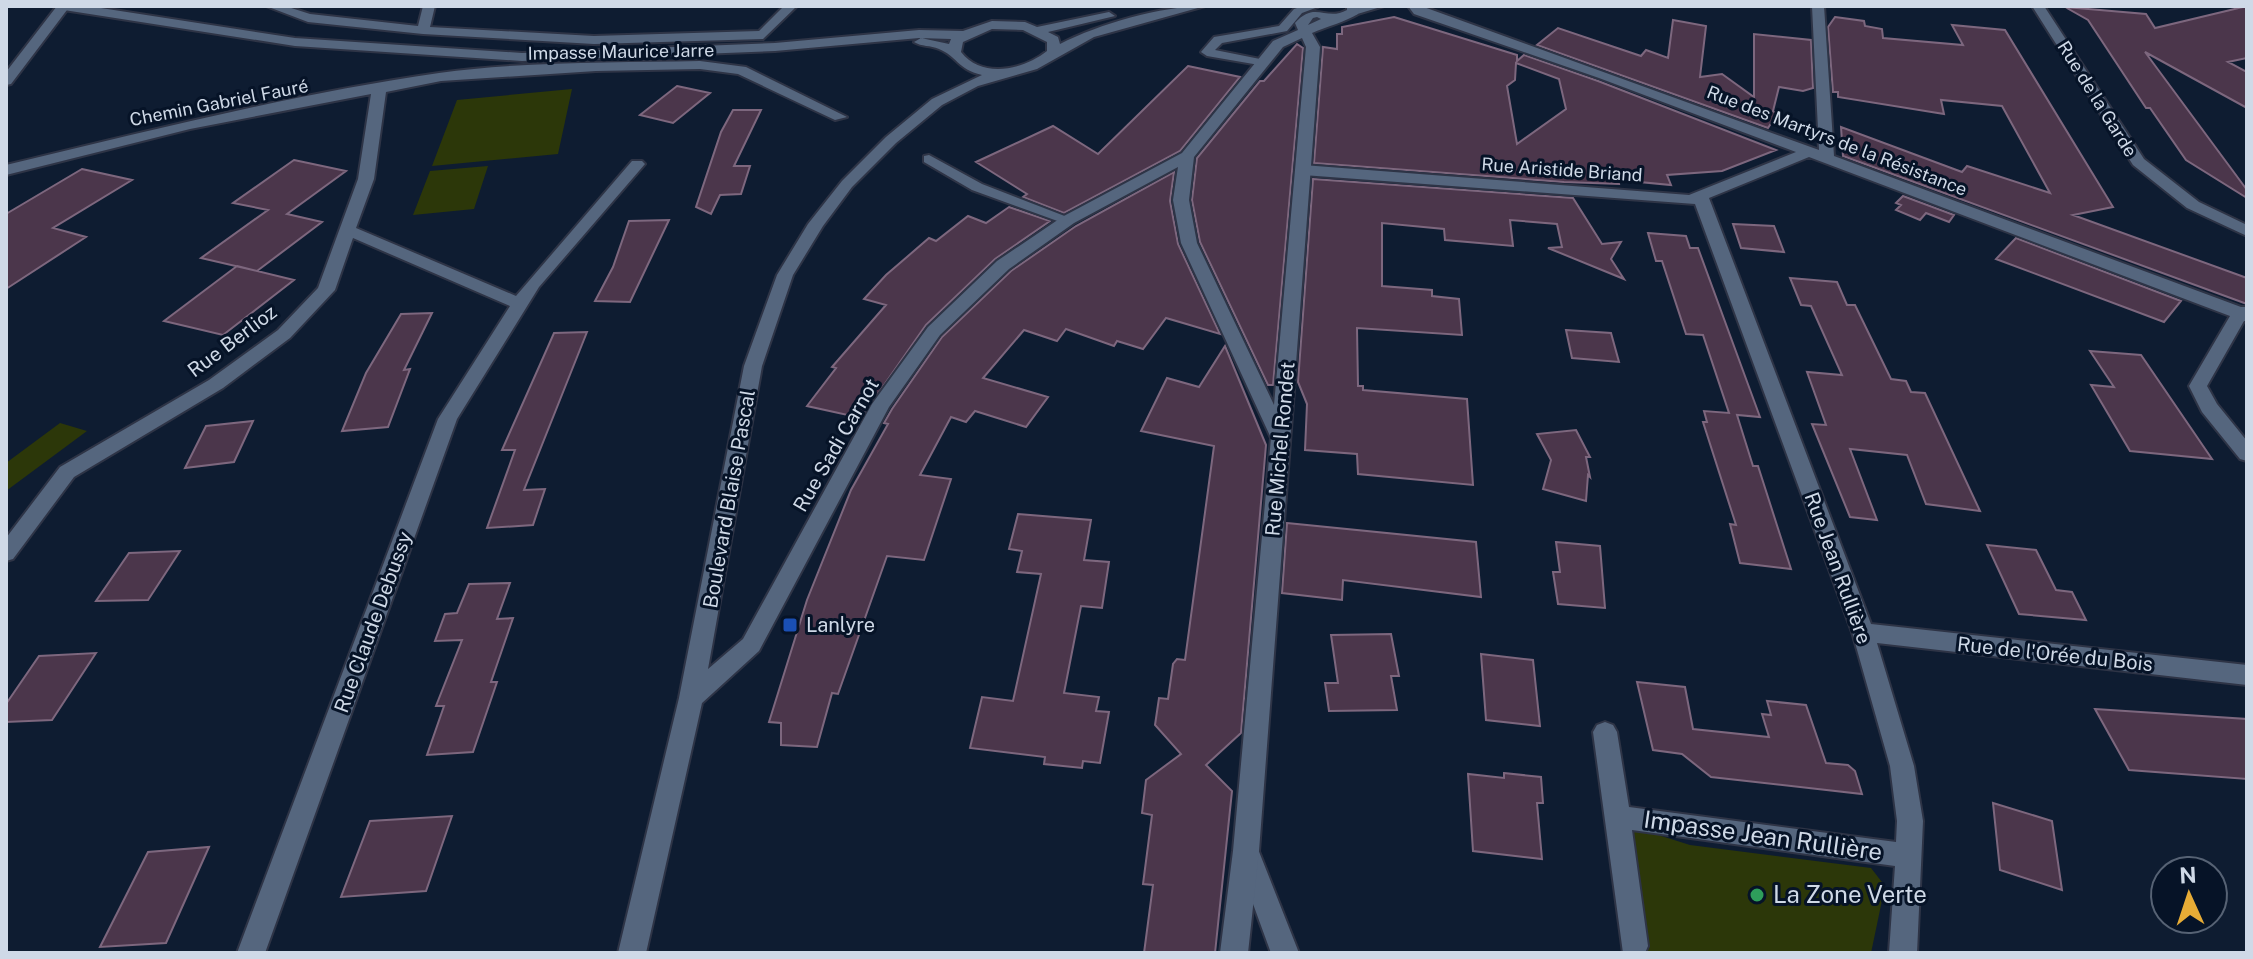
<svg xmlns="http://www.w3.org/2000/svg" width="2253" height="959" font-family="'Public Sans',sans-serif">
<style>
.green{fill:#2c3709}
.building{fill:#4b364b;stroke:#7d677e;stroke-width:2;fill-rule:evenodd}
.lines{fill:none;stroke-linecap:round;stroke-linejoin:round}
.lane-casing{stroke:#2e3446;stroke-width:4}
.street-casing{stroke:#2e3446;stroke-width:4}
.secondary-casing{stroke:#2e3446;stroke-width:4}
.lane{fill:#55667e;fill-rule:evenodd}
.street{fill:#55667e;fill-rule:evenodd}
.secondary{fill:#55667e;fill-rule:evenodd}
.transit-dot{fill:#1a4fb4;stroke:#061327;stroke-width:3}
.leisure-dot{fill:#2e9e5b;stroke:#061327;stroke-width:3}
.labels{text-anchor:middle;stroke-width:6;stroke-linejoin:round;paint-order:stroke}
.far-street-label{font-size:18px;fill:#cfd9e7;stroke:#061327}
.street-label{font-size:20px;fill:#cfd9e7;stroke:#061327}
.poi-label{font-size:20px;fill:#cfd9e7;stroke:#061327;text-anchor:start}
.near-street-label{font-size:24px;fill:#cfd9e7;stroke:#061327}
.near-poi-label{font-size:24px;fill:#cfd9e7;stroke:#061327;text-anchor:start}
</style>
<rect width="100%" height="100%" fill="#0e1c31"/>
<!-- green -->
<path class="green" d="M572 89 558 154 432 166 457 100Z
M488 166 474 209 413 215 430 171Z
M60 423 87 431 6 491V463Z
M1636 828 1690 845 1871 868 1885 886 1871 953H1641L1627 843Z"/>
<!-- building -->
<path class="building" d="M2247 6V58L2228 62 2247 72V108L2145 52 2247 190V198L2186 160 2150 108H2146L2088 20 2065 7 2146 14 2155 28Z
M1394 17 1517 55V61L1524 55 1598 81 1776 150 1722 171 1667 175 1671 185 1618 180 1619 184 1564 182 1314 163 1323 47 1337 49V34H1342V27ZM1516 63 1559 79 1566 109 1517 144 1507 86 1515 80Z
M1835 17 1864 21 1865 26 1882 29 1883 38 1963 45 1952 25 2005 30 2113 207 2073 215 2247 278V304L1843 156 1841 127 1962 172 1967 166 2050 193 2002 106 1941 100 1944 114 1838 97V92H1833L1828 27Z
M1673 20 1706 26 1700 77 1722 74 1754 97V34L1811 40 1813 88 1803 91 1779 87 1773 111 1777 114 1768 128 1537 45 1558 28 1641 56 1646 50 1668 58Z
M1297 44 1303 48 1273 385H1268L1200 242 1192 200 1197 158 1260 81H1264Z
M1188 66 1240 77 1180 151 1064 213 1023 197 1027 194 976 162 1053 126 1098 154Z
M677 86 710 93 673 123 640 115Z
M733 110H761L734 166H750L741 194 720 195 711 214 696 207 721 132Z
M294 160 346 171 287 214 322 222 257 271 201 258 268 210 233 203Z
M82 169 132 180 53 228 86 237 6 289V214Z
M1174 172 1170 201 1178 244 1220 334 1166 318 1143 349 1117 341 1114 346 1066 329 1057 341 1024 330 983 378 1048 397 1026 427 975 411 966 422 951 417 920 475 951 479 924 560 887 556 838 694 832 693 817 747 781 745V723L769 722 807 600 851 490 888 424 884 423 892 409 942 337 1011 271 1076 226Z
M1313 179 1573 198 1602 244 1621 242 1611 259 1624 279 1548 248 1562 247 1557 224 1510 220 1513 246 1445 240 1444 229 1382 223V286L1432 290V296L1459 299 1462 335 1357 328 1358 386H1363V390L1467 399 1473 485 1358 474 1357 454 1305 450 1307 404 1298 382Z
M1903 196 1954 215 1949 222 1926 213 1920 220 1896 210 1901 205 1896 203Z
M1009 207 1050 221 995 259 926 325 861 418 807 406 836 368 832 367 886 305 864 299 886 275 929 238 936 241 968 216 986 223Z
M669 220 630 302 595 301 613 267 629 221Z
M1733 224 1774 226 1784 252 1741 248Z
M1648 233 1686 236 1690 248H1698L1760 417 1737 415 1753 466H1758L1791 569 1740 563 1730 524 1736 525 1703 422H1707L1704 411 1729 413 1703 335 1686 334 1662 261H1656Z
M2016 238 2181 301 2164 322 1996 259Z
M237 266 294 280 223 335 164 321Z
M1790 278 1837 282 1847 305H1855L1891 379 1906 381 1911 392 1925 393 1980 511 1926 504 1907 455 1850 449 1877 520 1850 517 1812 424 1826 425 1807 372 1842 375 1811 306 1801 305Z
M432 313 404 370 410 369 388 427 342 431 366 373 401 314Z
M1566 330 1611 333 1619 362 1572 358Z
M587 332 524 490 545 489 533 525 487 528 515 450H502L554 333Z
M1225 346 1266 445 1241 733 1206 765 1232 791 1215 953H1144L1153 885 1143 884 1152 815 1142 813 1146 780 1181 754 1155 725 1159 698 1168 699 1173 664 1177 659 1185 660 1214 446 1141 431 1167 378 1199 387Z
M2090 351 2141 355 2212 459 2130 451 2091 385 2114 387Z
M253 421 234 462 185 468 206 426Z
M1576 430 1590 457H1586L1590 477 1588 475 1586 501 1543 489 1551 460 1537 434Z
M1018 514 1091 520 1084 560 1109 562 1102 608 1081 606 1064 693 1099 697 1096 711 1109 712 1100 763 1083 761 1082 768 1044 764 1045 757 970 748 982 697 1013 701 1041 574 1017 572 1022 551 1009 549Z
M1287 523 1476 542 1481 597 1343 580 1342 600 1282 593Z
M1556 542 1600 546 1605 608 1558 604 1553 572H1560Z
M1987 545 2036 550 2056 590 2072 592 2086 620 2019 614Z
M180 551 148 600 96 601 129 553Z
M510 583 497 619 513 618 491 682H497L473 752 427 755 444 706H436L462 640 435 641 445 614 457 613 469 584Z
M1391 634 1399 676H1391L1397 710 1329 711 1325 683H1338L1331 635Z
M96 653 52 720 6 722V704L39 656Z
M1481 654 1533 660 1540 726 1486 720Z
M1637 682 1685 687 1693 729 1769 737 1762 714 1771 715 1767 701 1806 705 1826 763 1848 765 1855 771 1862 794 1711 777 1682 754 1653 750Z
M2095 709 2247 719V779L2129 770Z
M1504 773 1541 777 1543 803H1537L1542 859 1473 851 1468 774 1504 778Z
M1993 803 2052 821 2062 890 2000 870Z
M452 816 426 891 341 897 370 821Z
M209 847 166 943 100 947 148 852Z"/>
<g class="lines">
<defs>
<path id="lane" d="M1303 6 1318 7 1302 13 1287 31 1222 43 1215 50 1265 60V66L1207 56 1201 52 1214 37 1279 26 1294 9Z
M929 155 982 184 1075 220 1068 224 1063 223 972 190 924 162V156Z"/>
<path id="street" d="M57 6H70L11 84 6 85V72Z
M266 6H285L310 14 418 26 423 6H435L430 27 594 36 759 31 784 6H797L763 39 594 44 423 34 308 22Z
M1360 6H1384L1354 15 1348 11Z
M1408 6H1421L1819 150 1812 6H1824L1834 156 2241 307H2247V321H2244L2207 386 2217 404 2247 441V461L2240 459 2202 412 2189 386 2230 316 1809 157 1709 198 1871 624 2247 665V685L1877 643 1914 766 1923 821 1917 953H1889L1895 866 1632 830 1648 946 1645 953H1623L1593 732 1597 725 1605 722 1613 725 1617 732 1629 807 1896 842 1897 821 1890 766 1852 632 1695 204 1303 175 1295 170 1303 165 1689 195 1796 152 1599 78 1414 14Z
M2032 6H2044L2144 159 2199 202 2247 225V236L2187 208 2133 165Z
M700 61 746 67 847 117 835 120 738 74 700 69 596 71 441 81 386 92 374 179 356 228 516 296 632 161H642L645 164 539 287 457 419 265 953H237L438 419 510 306 353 238 335 290 290 338 223 388 74 477 13 559 6 561V538L60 467 209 380 278 330 318 288 358 179 371 94 190 129 6 175V165C149 131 293 94 439 73 522 61 617 63 700 61Z
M1247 840 1256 844 1299 953H1271L1234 852 1238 844Z"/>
<path id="secondary" d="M58 6H88L295 38 522 53 775 43 919 30 963 31 992 21 1025 22 1037 27 1109 12 1115 16 1048 32 1058 37 1060 44C1099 24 1161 6 1205 6L1094 37 1037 69 978 86 942 105 896 143 852 187 823 226 793 275 762 366 708 669 743 639 872 404 928 327 997 261 1062 217 1182 153 1273 41 1298 30 1295 23C1315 0 1326 22 1347 10V6H1359L1358 14C1345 22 1328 26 1312 33L1320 47 1259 851 1248 953H1220L1233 851 1271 438 1181 243 1173 200 1178 167 1074 223 1009 269 940 335 889 407 759 651 702 703 646 953H618L679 698 744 366 777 275 808 224 842 181 886 137 932 99 982 75C957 69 957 56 939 49 930 45 922 47 914 42L921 38 949 44 951 39 919 38 775 51 522 61 295 46 64 10ZM1317 17 1321 19 1308 25 1313 18ZM992 29 1023 30 1047 42V51C1023 70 982 79 961 52L963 42ZM1302 38 1306 47 1274 405 1197 243 1189 200 1194 157 1283 47Z"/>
</defs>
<!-- lane casing -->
<use href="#lane" class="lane-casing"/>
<!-- street casing -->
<use href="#street" class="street-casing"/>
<!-- secondary casing -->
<use href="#secondary" class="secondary-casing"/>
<!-- lane -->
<use href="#lane" class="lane"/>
<!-- street -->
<use href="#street" class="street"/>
<!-- secondary -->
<use href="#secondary" class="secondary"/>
</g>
<!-- markers -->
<rect class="transit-dot" x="782" y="617" width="16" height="16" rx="4"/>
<circle class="leisure-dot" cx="1757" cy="895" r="8"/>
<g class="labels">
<!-- far-street labels -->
<g class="far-street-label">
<text transform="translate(621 52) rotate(-1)" y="6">Impasse Maurice Jarre</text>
<text transform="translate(2097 99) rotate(58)" y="6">Rue de la Garde</text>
<text transform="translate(219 103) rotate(-11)" y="6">Chemin Gabriel Fauré</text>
<text transform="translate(1837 141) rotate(21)" y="6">Rue des Martyrs de la Résistance</text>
<text transform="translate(1562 170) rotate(4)" y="6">Rue Aristide Briand</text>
</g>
<!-- street labels -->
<g class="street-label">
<text transform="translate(232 341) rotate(-37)" y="7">Rue Berlioz</text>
<text transform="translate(836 445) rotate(-60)" y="7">Rue Sadi Carnot</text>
<text transform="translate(1280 449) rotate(-85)" y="7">Rue Michel Rondet</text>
<text transform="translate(729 499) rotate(-80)" y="7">Boulevard Blaise Pascal</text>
<text transform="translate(1838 568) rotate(70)" y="7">Rue Jean Rullière</text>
<text transform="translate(373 622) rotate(-70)" y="7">Rue Claude Debussy</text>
<text transform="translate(2055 654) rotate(6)" y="7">Rue de l'Orée du Bois</text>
</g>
<!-- poi labels -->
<g class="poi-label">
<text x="806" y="632">Lanlyre</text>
</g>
<!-- near-street labels -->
<g class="near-street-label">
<text transform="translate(1763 836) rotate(8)" y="8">Impasse Jean Rullière</text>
</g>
<!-- near-poi labels -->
<g class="near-poi-label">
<text x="1773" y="903">La Zone Verte</text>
</g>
</g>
<!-- border -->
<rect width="2253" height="959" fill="none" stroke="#cfd9e7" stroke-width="16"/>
<!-- north arrow -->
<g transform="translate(2189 895) rotate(357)"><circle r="38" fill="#061327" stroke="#566274" stroke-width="2"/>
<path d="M0-6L14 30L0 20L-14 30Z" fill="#e7ac36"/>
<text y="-12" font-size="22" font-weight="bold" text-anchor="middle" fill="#cfd9e7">N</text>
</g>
</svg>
